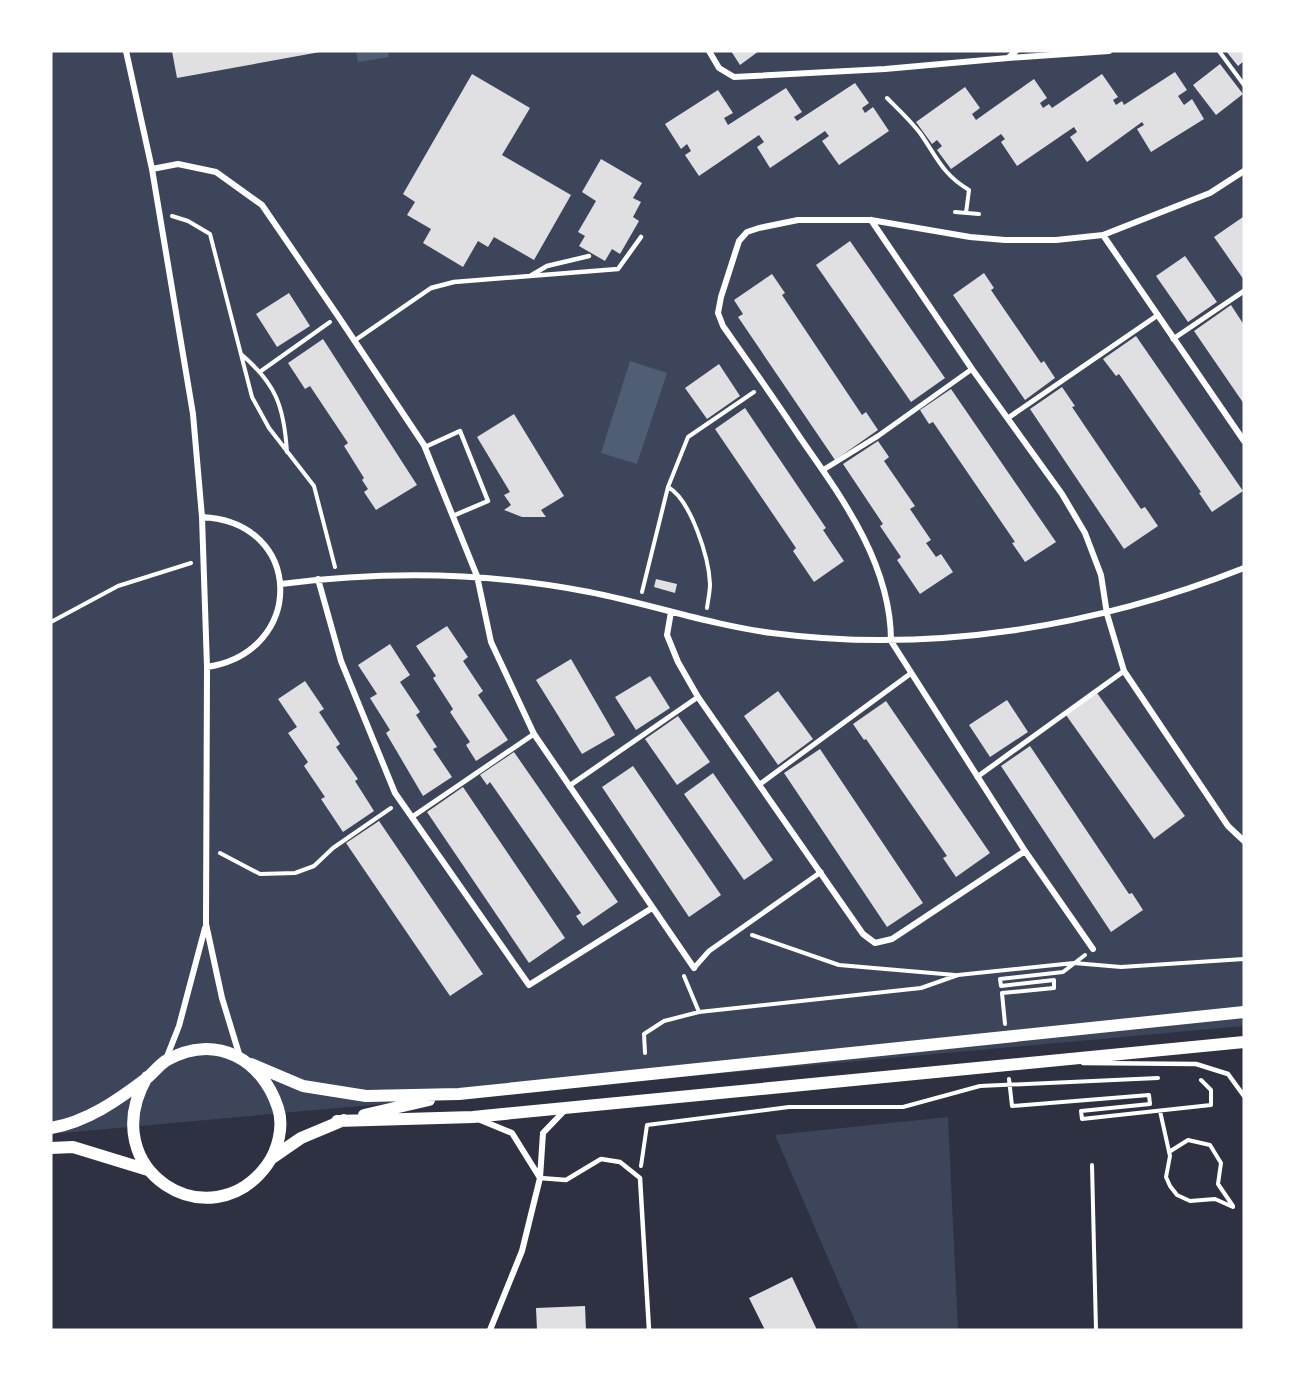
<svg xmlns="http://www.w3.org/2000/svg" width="1295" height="1381" font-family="'Fira Sans',sans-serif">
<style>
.green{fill:#3c4559}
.water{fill:#4f5d75}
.building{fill:#e0e0e3}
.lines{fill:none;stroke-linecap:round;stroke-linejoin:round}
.path{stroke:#fff;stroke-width:4}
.service{stroke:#fff;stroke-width:4.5}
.pedestrian{stroke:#fff;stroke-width:5}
.minor{stroke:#fff;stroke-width:6}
.secondary{stroke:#fff;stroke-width:12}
</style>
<rect width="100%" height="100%" fill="#2d3142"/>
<!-- green -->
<path class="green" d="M51 51H1244V1026L51 1134Z
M948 1117 958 1330H859L775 1135Z"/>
<!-- water -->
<path class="water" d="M356 51H388L389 57 358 62Z
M630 361 667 373 637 464 601 453Z"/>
<!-- building -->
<path class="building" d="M172 51H320V52L177 78Z
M731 51H759L740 65Z
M1226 51H1244V61L1238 66Z
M1220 64 1243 94 1216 115 1193 85Z
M1175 72 1187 90 1178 96 1184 105 1192 99 1204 119 1151 152 1137 129 1144 125 1142 122 1087 162 1070 137 1077 132 1074 127 1017 166 1001 142 1005 139 1001 134 951 169 937 150 942 146 937 140 932 144 916 122 965 87 980 108 972 114 976 120 1034 79 1047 98 1040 103 1043 108 1049 104 1052 108 1102 74 1118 97 1113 100 1116 105 1122 101 1124 105Z
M472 74 530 108 502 155 571 195 534 260 494 237 488 247 478 241 463 267 423 243 431 229 407 215 415 202 403 194Z
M855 83 869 103 862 108 865 113 873 107 889 131 839 165 822 141 829 136 825 131 770 168 757 147 764 142 759 135 699 176 685 155 691 151 687 144 681 149 665 124 718 90 733 113 724 118 728 125 786 88 802 112 794 117 797 121Z
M601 159 642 183 633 198 641 202 633 217 639 221 620 254 612 249 605 261 579 246 585 236 578 232 596 201 582 192Z
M1243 217 1244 219V280L1214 237Z
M850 241 945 378 911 402 816 265Z
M1185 256 1217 302 1188 322 1156 276Z
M984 273 994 288 991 290 1041 363 1044 361 1055 378 1025 400 953 295Z
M772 274 785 293 782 295 862 415 866 412 878 430 835 460 738 317 743 314 734 300Z
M289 293 310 326 277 347 256 314Z
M1231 305 1244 325V404L1194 331Z
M1136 336 1243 491 1212 512 1199 493 1201 492 1119 374 1116 376 1103 359Z
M323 339 417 485 376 510 364 492 368 489 362 480 364 478 344 446 348 443 310 386 305 389 288 363Z
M719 364 740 396 707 419 685 388Z
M1062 387 1075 406 1072 407 1141 509 1145 507 1158 526 1124 549 1030 409Z
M951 389 1056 542 1025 562 1012 543 1015 542 933 422 929 424 920 410Z
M745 408 826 528 823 530 844 561 814 582 793 551 796 548 715 429Z
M514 414 564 496 541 510 546 517H522L504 510 511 505 504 495 510 492 477 437Z
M878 441 889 457 884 461 915 506 910 509 931 540 926 543 936 557 941 554 953 572 920 594 897 560 901 557 880 526 883 524 843 464Z
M656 579 677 584 675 593 654 587Z
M447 626 468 657 463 661 483 691 478 695 508 740 476 761 466 745 470 742 450 712 453 709 433 678 436 676 416 646Z
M390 644 410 675 400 682 420 712 416 715 437 747 433 749 452 777 423 796 386 733 390 730 370 698 377 694 358 665Z
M571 659 615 735 582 754 536 680Z
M650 676 670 708 636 730 615 697Z
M305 681 324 709 319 712 340 744 336 747 358 779 355 781 374 811 343 832 321 799 325 797 304 766 308 762 288 733 297 727 278 699Z
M778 691 813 739 778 765 744 716Z
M1097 693 1185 816 1154 839 1066 715Z
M1007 700 1028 732 990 757 969 725Z
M886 701 990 853 956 877 943 858 947 856 866 739 864 740 853 724Z
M678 716 710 762 677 785 645 739Z
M1030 746 1129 894 1132 893 1143 910 1111 932 1001 766Z
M820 749 923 903 887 927 784 773Z
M514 752 618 902 583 926 576 916 581 913 490 782 487 785 480 775Z
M633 766 721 895 689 917 602 787Z
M713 773 773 860 744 880 684 794Z
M463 787 565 938 529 963 427 812Z
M379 821 483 974 450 996 346 843Z
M792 1277 817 1330H765L749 1298Z
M585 1306 586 1330H537L536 1308Z"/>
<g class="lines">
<!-- path -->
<path class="path" d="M1219 51 1244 85
M887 98C898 109 910 120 920 133 937 157 942 174 969 190L966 213
M955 212 979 214
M172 216 188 221 210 234 252 397 269 428 314 486 335 567
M241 354C276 384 284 406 287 452
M261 371 330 322
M668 487C691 500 709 558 710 584 710 592 708 600 707 608
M642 592 668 487 688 437 754 392
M51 622 118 586 191 563
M220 853 260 874 295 873 314 866 333 848 391 808
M752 935 839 965 955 975
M699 1012 921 988 958 975 1074 963 1121 967 1244 959
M1005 1024 1002 993 1054 988V980L1001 986 1000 979 1063 972 1085 955
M645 1053 644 1034 664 1021 699 1012 684 976
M1009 1079 1012 1106 1149 1095 1150 1104 1081 1111 1082 1119 1211 1105V1090L1201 1080
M1160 1111 1170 1156 1166 1177 1170 1186 1177 1195 1190 1201 1215 1199 1233 1207
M1169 1152 1188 1140 1210 1145 1221 1163 1218 1184 1233 1206
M1092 1165 1096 1330
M641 1166 647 1125 789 1107H903L980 1086 1158 1078"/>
<!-- service -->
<path class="service" d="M530 276 547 266 589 256
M354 341 431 288 454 282 618 269 641 237
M425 447 460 431 488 501 455 515
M1083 1063 1196 1064 1228 1074 1244 1096
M540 1178 566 1180 601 1159 620 1162 640 1178 649 1330"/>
<!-- pedestrian -->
<path class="pedestrian" d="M1173 339 1244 291
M1008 418 1158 315
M823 470 878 436 972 369
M977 777 1124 671
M760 784 910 674
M569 786 698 697
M412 817 534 734
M694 968 709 951 821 872"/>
<!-- minor -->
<path class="minor" d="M126 51 152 169 193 414 202 517 207 667 206 924 222 998 240 1057
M709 51 719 68 734 77 885 69 1008 58 1016 51
M1008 58 1109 51
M152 169 178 164 216 172 262 205 338 316 424 445 477 576 491 642 534 734 694 968
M871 220 972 369 1062 494 1085 533 1101 575 1107 614 1124 671 1228 826 1244 841
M1103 235 1244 441
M202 517C305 522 306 652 207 667
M318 579 341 661 395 793 529 985 652 908
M281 584C384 571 488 572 589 592 651 604 710 625 772 633 931 654 1096 627 1244 568
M671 612 667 635 678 662 698 697 863 934 875 943 892 939 1025 851
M1093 949 1025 851 891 641C891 565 843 499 801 439 776 401 749 363 723 326L718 313 721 297 739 241 747 232 759 228 798 220H871L970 237 1005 240H1056L1103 235 1210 193 1244 171
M166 1059 179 1026 205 928
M478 1119 512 1133 540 1178
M490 1330 522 1251 540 1178 543 1133 566 1109"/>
<!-- secondary -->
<path class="secondary" d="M251 1064 303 1086 366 1096 459 1094 1244 1012
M364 1115 429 1100
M337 1121 473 1117 1244 1042
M51 1128C87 1122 118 1100 147 1078 154 1072 160 1064 167 1060 216 1033 262 1059 278 1108 284 1126 278 1150 267 1165 211 1242 93 1171 147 1077
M51 1148 73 1147 148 1170
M272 1158 301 1138 344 1120"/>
</g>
<!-- border -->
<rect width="1295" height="1381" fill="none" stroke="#ffffff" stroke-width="105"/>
</svg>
